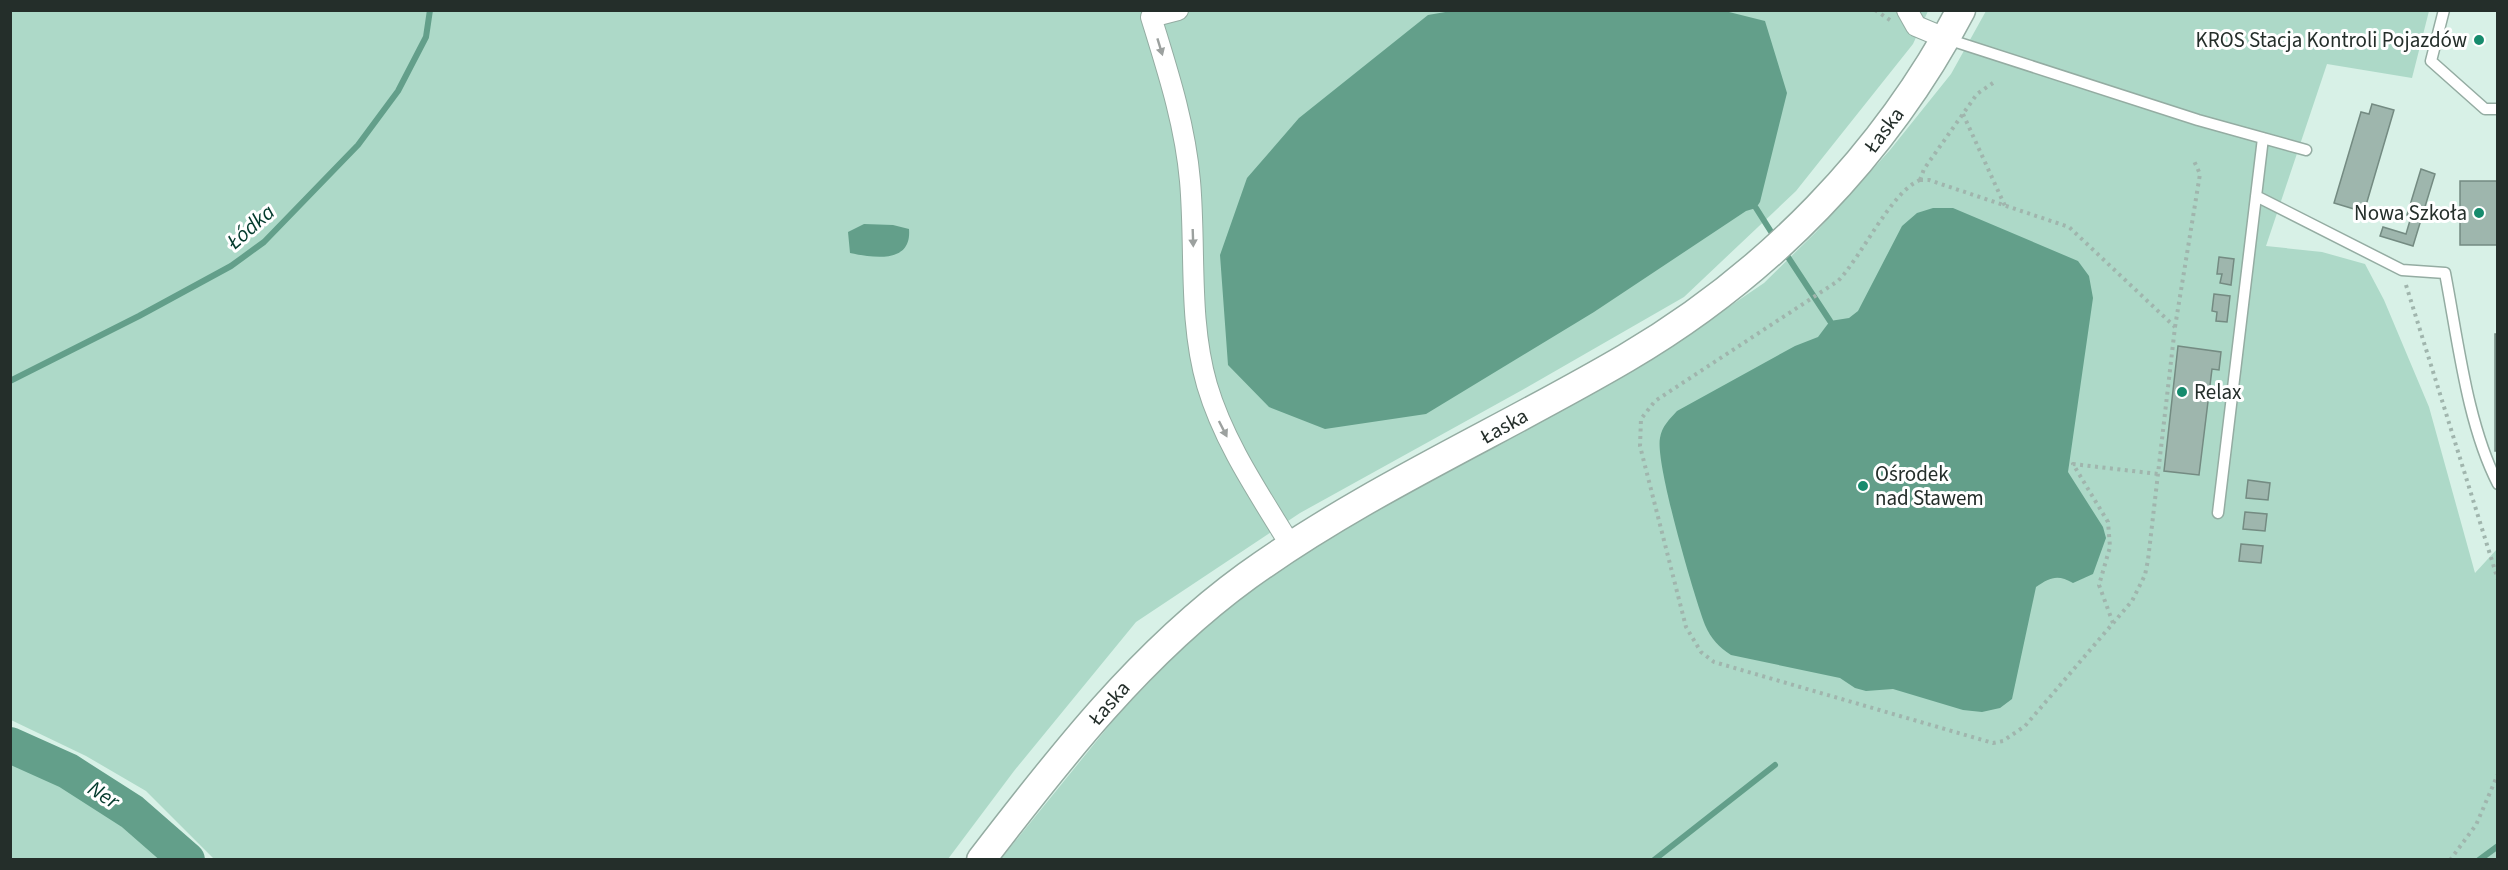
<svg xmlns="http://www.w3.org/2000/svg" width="2508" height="870" font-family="'Source Sans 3',sans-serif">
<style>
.green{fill:#add9c8}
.water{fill:#639f8a}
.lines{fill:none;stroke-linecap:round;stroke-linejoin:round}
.stream{stroke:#639f8a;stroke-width:6}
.river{stroke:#639f8a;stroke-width:36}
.building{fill:#9eb6ad;stroke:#748b82;stroke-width:1.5}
.service-casing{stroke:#94aca2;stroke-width:13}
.minor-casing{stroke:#94aca2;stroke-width:22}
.secondary-casing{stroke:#94aca2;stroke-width:31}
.path{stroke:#a0b5ad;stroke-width:4;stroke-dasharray:3 4.5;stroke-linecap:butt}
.service{stroke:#fff;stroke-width:10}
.minor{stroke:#fff;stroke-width:20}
.secondary{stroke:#fff;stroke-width:28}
.oneway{fill:#9ca19f}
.poi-dot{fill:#168b6d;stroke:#fff;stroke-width:2}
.labels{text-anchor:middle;stroke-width:6;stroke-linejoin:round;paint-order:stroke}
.poi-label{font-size:21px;fill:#242e2a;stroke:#fff;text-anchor:end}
.street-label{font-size:21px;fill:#242e2a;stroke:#fff}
.water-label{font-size:22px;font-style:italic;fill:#043b2d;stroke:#fff}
</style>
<rect width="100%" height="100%" fill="#d8f1e7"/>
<!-- green -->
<path class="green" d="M11 11H1928L1913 44 1796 191 1684 297 1524 389 1300 513 1136 622 1014 771 948 859H214L146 791 86 756 11 720Z
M1986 11H2429L2412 78 2327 64 2266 246 2322 252 2365 264 2384 300 2429 407 2475 573 2497 549V859L1000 860 1116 717 1177 653 1255 584 1392 499 1524 424 1658 355 1764 283 1816 232 1890 150 1951 74Z
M11 763 54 782 127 828 159 859H11Z"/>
<!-- water -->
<path class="water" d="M1457 10H1721L1765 21 1787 93 1760 202 1756 208 1746 211 1594 312 1426 414 1325 429 1269 407 1228 365 1220 255 1247 178 1299 118 1428 15Z
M1933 208H1953L2078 261 2089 276 2093 298 2068 472 2103 527 2106 538 2093 574 2073 583C2058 574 2050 577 2036 587L2012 699 2000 708 1982 712 1963 710 1893 689 1866 691 1855 688 1840 678 1731 655C1719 647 1711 639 1705 625 1694 596 1655 463 1660 438 1662 426 1669 420 1677 411L1795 346 1818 337 1830 321 1849 318 1858 311 1902 226 1917 213Z
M864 224 893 225 909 229C912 264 874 258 850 253L848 232Z"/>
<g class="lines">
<!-- stream -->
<path class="stream" d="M1756 208 1775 238
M1784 251 1830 321
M10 381 139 316 231 266 264 242 358 145 398 91 426 37 430 10
M1654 860 1775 765
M2479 860 2498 846"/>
<!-- river -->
<path class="river" d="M10 745 68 771 132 812 187 860"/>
</g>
<!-- building -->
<path class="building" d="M2372 104 2394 110 2364 212 2334 203 2361 112 2369 114Z
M2421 169 2435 174 2413 246 2380 236 2383 227 2406 234 2411 217 2407 215Z
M2460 181H2498V245H2460Z
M2219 257 2234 259 2231 285 2220 283 2222 274H2217Z
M2214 294 2230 296 2227 322 2216 321 2217 312 2212 311Z
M2495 334H2498V451H2495Z
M2178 346 2221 352 2219 370 2212 369 2199 475 2164 471Z
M2248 480 2270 483 2268 500 2246 498Z
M2245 512 2267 514 2265 531 2243 529Z
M2241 544 2263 546 2261 563 2239 561Z"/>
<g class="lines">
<defs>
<path id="service" d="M2444 10 2431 61 2485 109H2498
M1947 39 2198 120 2306 150
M2256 196 2402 270 2445 273C2458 340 2467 424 2498 484
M2218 513 2263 138"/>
<path id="minor" d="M1178 10 1151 17C1168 72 1185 124 1190 181 1196 249 1188 319 1207 385 1224 443 1260 495 1291 546
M1907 10 1916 26 1947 39"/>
<path id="secondary" d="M981 860C1060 757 1141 653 1247 576 1365 491 1500 432 1626 358 1766 276 1885 155 1961 10"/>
</defs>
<!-- service casing -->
<use href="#service" class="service-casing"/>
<!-- minor casing -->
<use href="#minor" class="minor-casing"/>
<!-- secondary casing -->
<use href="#secondary" class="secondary-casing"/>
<!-- path -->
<path class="path" d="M1875 10 1890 20
M1963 114 2005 206
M1920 180H1929L2069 227 2175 327 2148 560 2145 575 2132 601 2025 726 2003 741 1993 743 1714 662 1701 652 1686 627 1640 446 1641 419 1655 401 1838 281C1862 256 1891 192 1920 180Z
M1920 180 1924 169 1977 94 1993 83
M2406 285 2498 580
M2175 327 2200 174 2194 161
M2113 623 2099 585 2110 547 2108 522 2073 464 2158 474
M2450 860 2476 825 2498 774"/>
<!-- service -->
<use href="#service" class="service"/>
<!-- minor -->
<use href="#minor" class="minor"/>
<!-- secondary -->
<use href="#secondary" class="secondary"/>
</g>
<!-- one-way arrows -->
<defs><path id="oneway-solid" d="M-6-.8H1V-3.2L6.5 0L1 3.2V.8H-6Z" transform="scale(1.5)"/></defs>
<g class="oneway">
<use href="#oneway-solid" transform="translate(1160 47) rotate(73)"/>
<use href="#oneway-solid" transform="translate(1193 238) rotate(88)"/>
<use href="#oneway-solid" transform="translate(1223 429) rotate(63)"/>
</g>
<!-- markers -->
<g class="poi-dot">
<circle cx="2479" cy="40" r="6"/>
<circle cx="2479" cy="213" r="6"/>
<circle cx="2182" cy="392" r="6"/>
<circle cx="1863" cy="486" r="6"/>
</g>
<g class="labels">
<!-- poi labels -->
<g class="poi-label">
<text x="2467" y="47">KROS Stacja Kontroli Pojazdów</text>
<text x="2467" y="220">Nowa Szkoła</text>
<text x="2194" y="399" text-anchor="start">Relax</text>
<text x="1875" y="481" text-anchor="start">Ośrodek<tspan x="1875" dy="24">nad Stawem</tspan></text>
</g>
<!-- street labels -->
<g class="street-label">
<text transform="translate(1884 130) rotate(-53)" y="7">Łaska</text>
<text transform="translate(1504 426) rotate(-29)" y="7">Łaska</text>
<text transform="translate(1109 703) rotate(-49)" y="7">Łaska</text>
</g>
<!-- water labels -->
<g class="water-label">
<text transform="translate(250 226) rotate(-41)" y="8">Łódka</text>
<text transform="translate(104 794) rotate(33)" y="8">Ner</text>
</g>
</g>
<!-- border -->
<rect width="2508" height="870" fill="none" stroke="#242e2a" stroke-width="24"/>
</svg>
